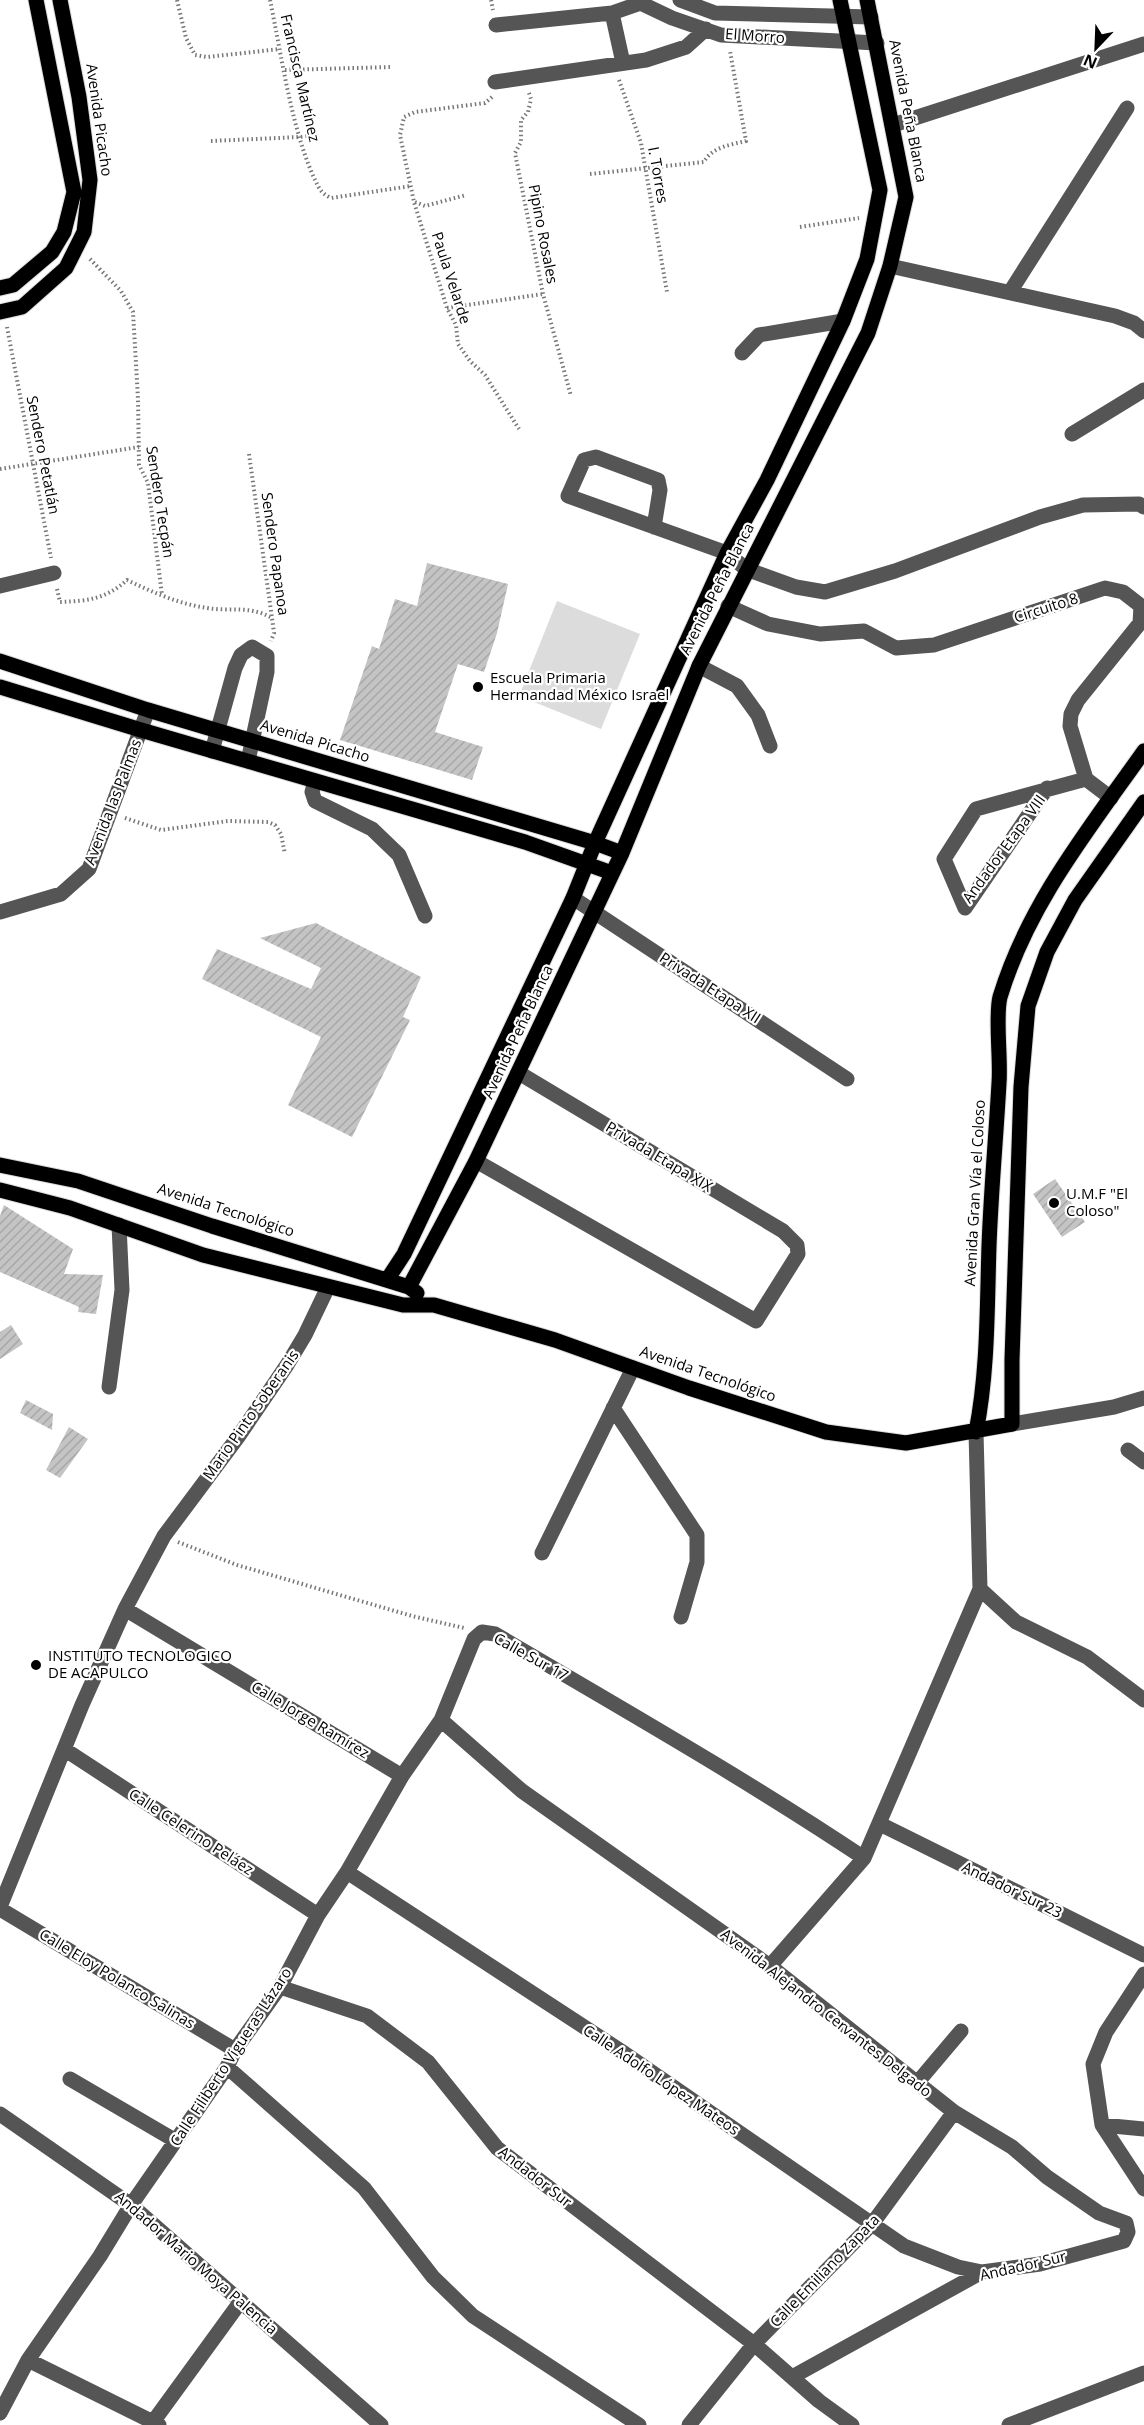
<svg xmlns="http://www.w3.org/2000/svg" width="1144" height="2425" font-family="'Open Sans',sans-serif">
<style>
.green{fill:#dcdcdc}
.building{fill:url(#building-hatch)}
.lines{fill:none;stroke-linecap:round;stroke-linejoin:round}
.major-casing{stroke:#dbdbdb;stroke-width:17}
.path{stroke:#777;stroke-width:4;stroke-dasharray:1.5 3;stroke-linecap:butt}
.minor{stroke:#555;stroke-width:15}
.major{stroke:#000;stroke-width:15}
.poi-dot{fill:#000;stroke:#fff;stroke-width:2}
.labels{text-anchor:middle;stroke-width:4.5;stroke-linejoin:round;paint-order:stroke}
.street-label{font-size:15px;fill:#000;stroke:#fff}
.poi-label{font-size:15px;fill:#000;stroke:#fff;text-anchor:start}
</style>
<defs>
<pattern id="building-hatch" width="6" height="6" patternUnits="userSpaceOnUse" patternTransform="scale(1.5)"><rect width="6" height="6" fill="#c4c4c4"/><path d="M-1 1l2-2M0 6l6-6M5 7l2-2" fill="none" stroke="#a7a7a7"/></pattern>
</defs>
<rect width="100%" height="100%" fill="#fff"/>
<!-- green -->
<path class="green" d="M557 601 640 634 601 729 519 696Z"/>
<!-- building -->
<path class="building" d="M427 563 508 584 497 633 484 672 458 664 435 732 483 747 472 780 340 740 372 646 379 649 395 599 417 606Z
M316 923 421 977 403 1017 410 1020 352 1137 288 1105 321 1037 202 979 217 949 311 989 321 968 260 938Z
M1055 1179 1085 1222 1062 1237 1033 1194Z
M4 1205 73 1249 64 1274 103 1275 96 1314 78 1312 79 1307 0 1272V1216Z
M11 1325 23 1344 0 1359V1332Z
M26 1400 53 1414 52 1430 20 1413Z
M69 1427 88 1439 60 1478 46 1470Z"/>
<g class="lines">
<defs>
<path id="major" d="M0 288 13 285 52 252 64 232 74 192 36 0
M0 312 22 307 66 268 84 232 90 180 79 97 60 0
M0 661 148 710 595 843 622 853
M0 687 141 730 525 842 612 873
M0 1165 78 1181 212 1226 409 1287 417 1293
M0 1190 70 1208 203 1255 403 1305H434L555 1340 689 1388 826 1432 906 1443 1012 1424V1360L1021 1087 1028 1006 1047 952 1075 900 1144 802
M387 1280 404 1254 573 898 595 843 727 553 767 480 843 321 867 259 880 190 840 0
M409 1287 476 1161 594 912 622 853 699 666 868 333 890 266 906 197 867 0
M976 1432C988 1371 987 1308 989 1246 991 1191 996 1137 999 1083 1001 1060 995 1016 1000 997 1028 904 1089 829 1144 751"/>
</defs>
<!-- major casing -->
<use href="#major" class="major-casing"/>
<!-- path -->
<path class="path" d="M177 0 186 38 195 55 207 57 280 49
M270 0C282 57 292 135 318 186 321 192 325 195 331 198L411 186
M491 0 493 10
M285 70 390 67
M619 80 641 143 667 292
M529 93 531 99 528 112 521 120V142L515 153 543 294 571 396
M492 97 485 103 415 112 404 117 400 135 414 202 447 308 456 325 458 344 470 361 485 375 519 429
M211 141 300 137 318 134
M590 174 704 162C712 147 730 145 746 141L730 51
M415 202 425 206 466 195
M800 227 859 218
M90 259 121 291 133 312 138 399 139 465 148 483 162 595
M447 308 543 294
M7 327 51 558
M249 454 272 618 274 633 271 641
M0 469 139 447
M57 589 60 602C88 601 106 599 127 580 152 592 179 604 207 608 232 612 249 605 272 618
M125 818 161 830 228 821 268 822 275 825 281 834 285 854
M178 1542 237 1565 412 1616 464 1628"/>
<!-- minor -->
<path class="minor" d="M634 0 672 18 721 35 877 43
M680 0 715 13 871 17
M612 13 623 63
M496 25 612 13 638 4
M495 82 646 60 686 47 706 29
M893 125 1144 44
M890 266 1115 316 1134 323 1144 331
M1010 292 1127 108
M742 353 759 335 843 321
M1072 434 1144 390
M654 527 660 490 658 480 596 457 584 460 568 496 727 553 746 569 796 587 825 592 895 571 1040 517 1083 505 1139 504 1144 507
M0 586 54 573
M728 606 768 624 820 634 864 631 896 648 934 645 1105 588 1123 592 1141 606 1140 623 1078 700 1071 714 1070 726 1086 779 1111 798
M699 666 737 686 758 715 770 746
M212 751 235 668 241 655 252 647 267 656V672L248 761
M315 781 312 792 315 801 372 829 399 855 425 916
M573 898 847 1079
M965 908 944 859 976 809 1086 779
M965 908 1047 788
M0 912 61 894 89 869 148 710
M476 1161 756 1321 798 1254 797 1245 783 1231 519 1073
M109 1387 122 1290 119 1225
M613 1408 697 1535V1562L681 1617
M1012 1424 1114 1407 1144 1398
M1128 1450 1144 1462
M542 1553 633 1368
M980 1589 1016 1622 1087 1657 1144 1700
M125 1609 402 1776
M441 1720 522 1791 770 1966 954 2112 1012 2147 1047 2177 1099 2213 1126 2223 1128 2232 1124 2241 1040 2264 982 2272 792 2377
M64 1749 318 1915
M880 1824 1144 1955
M347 1872 621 2051 904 2246 958 2267 982 2272
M0 1907 82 1705 125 1609 164 1536 238 1437 287 1365 305 1335 328 1287
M0 1909 235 2050
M770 1966 864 1858 980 1589 976 1432
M1144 1974 1106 2032 1093 2064 1102 2125 1144 2189
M280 1987 367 2016 428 2062 497 2148 754 2344 819 2401 852 2425
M227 2067 364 2188 433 2277 473 2316 639 2425
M70 2079 176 2141
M917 2083 961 2031
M0 2114 131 2205 381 2425
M1102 2125 1144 2129
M28 2360 159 2425
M0 2413 28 2360 100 2256 131 2205 227 2067 235 2050 280 1987 318 1915 347 1872 402 1776 441 1720 474 1639 482 1632 495 1634C619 1707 744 1778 864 1858
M153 2422 241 2301
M689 2425 754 2344 872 2224 954 2112
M1009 2425 1144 2373"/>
<!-- major -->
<use href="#major" class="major"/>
</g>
<!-- markers -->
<g class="poi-dot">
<circle cx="478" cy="687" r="6"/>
<circle cx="1054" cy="1203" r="6"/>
<circle cx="36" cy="1665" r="6"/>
</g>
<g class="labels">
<!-- street labels -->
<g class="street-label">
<text transform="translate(755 36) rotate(4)" y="5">El Morro</text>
<text transform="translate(300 78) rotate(77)" y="5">Francisca Martínez</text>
<text transform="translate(908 111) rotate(79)" y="5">Avenida Peña Blanca</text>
<text transform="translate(99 120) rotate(82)" y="5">Avenida Picacho</text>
<text transform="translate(658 175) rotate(80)" y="5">I. Torres</text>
<text transform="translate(543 234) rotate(79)" y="5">Pipino Rosales</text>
<text transform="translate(451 278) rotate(72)" y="5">Paula Velarde</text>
<text transform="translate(43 455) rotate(79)" y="5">Sendero Petatlán</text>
<text transform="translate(160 502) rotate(81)" y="5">Sendero Tecpán</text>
<text transform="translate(275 554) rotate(82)" y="5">Sendero Papanoa</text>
<text transform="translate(717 589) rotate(-63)" y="5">Avenida Peña Blanca</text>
<text transform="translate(1046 608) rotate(-18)" y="5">Circuito 8</text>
<text transform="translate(315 741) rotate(17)" y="5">Avenida Picacho</text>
<text transform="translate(113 802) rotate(-69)" y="5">Avenida las Palmas</text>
<text transform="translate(1004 849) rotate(-54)" y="5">Andador Etapa VIII</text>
<text transform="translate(710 988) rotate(33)" y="5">Privada Etapa XII</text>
<text transform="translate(518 1032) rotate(-65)" y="5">Avenida Peña Blanca</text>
<text transform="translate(659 1157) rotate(31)" y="5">Privada Etapa XIX</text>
<text transform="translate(975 1193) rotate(-87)" y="5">Avenida Gran Vía el Coloso</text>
<text transform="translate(226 1210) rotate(18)" y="5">Avenida Tecnológico</text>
<text transform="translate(708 1374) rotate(19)" y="5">Avenida Tecnológico</text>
<text transform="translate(251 1415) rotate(-55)" y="5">Mario Pinto Soberanis</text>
<text transform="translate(531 1657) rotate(29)" y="5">Calle Sur 17</text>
<text transform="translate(310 1720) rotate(31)" y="5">Calle Jorge Ramírez</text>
<text transform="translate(191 1832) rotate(33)" y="5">Calle Celerino Peláez</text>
<text transform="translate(1012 1890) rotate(26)" y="5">Andador Sur 23</text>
<text transform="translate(117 1979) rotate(31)" y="5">Calle Eloy Polanco Salinas</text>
<text transform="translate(826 2013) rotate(38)" y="5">Avenida Alejandro Cervantes Delgado</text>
<text transform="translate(231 2057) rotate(-57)" y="5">Calle Filiberto Vigueras Lázaro</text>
<text transform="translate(661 2080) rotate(34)" y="5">Calle Adolfo López Mateos</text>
<text transform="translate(535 2177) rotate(38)" y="5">Andador Sur</text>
<text transform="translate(196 2263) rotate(41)" y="5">Andador Mario Moya Palencia</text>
<text transform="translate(1023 2266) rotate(-13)" y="5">Andador Sur</text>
<text transform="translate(825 2271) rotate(-46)" y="5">Calle Emiliano Zapata</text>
</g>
<!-- poi labels -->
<g class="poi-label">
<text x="490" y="683">Escuela Primaria<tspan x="490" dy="17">Hermandad México Israel</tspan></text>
<text x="1066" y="1199">U.M.F "El<tspan x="1066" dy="17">Coloso"</tspan></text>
<text x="48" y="1661">INSTITUTO TECNOLOGICO<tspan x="48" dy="17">DE ACAPULCO</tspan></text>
</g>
</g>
<!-- north arrow -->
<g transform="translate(1096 48) rotate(203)" stroke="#ffffff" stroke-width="4.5" paint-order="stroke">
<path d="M0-4.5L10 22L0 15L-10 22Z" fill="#000000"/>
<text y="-9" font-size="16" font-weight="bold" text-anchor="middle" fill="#000000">N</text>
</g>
</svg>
